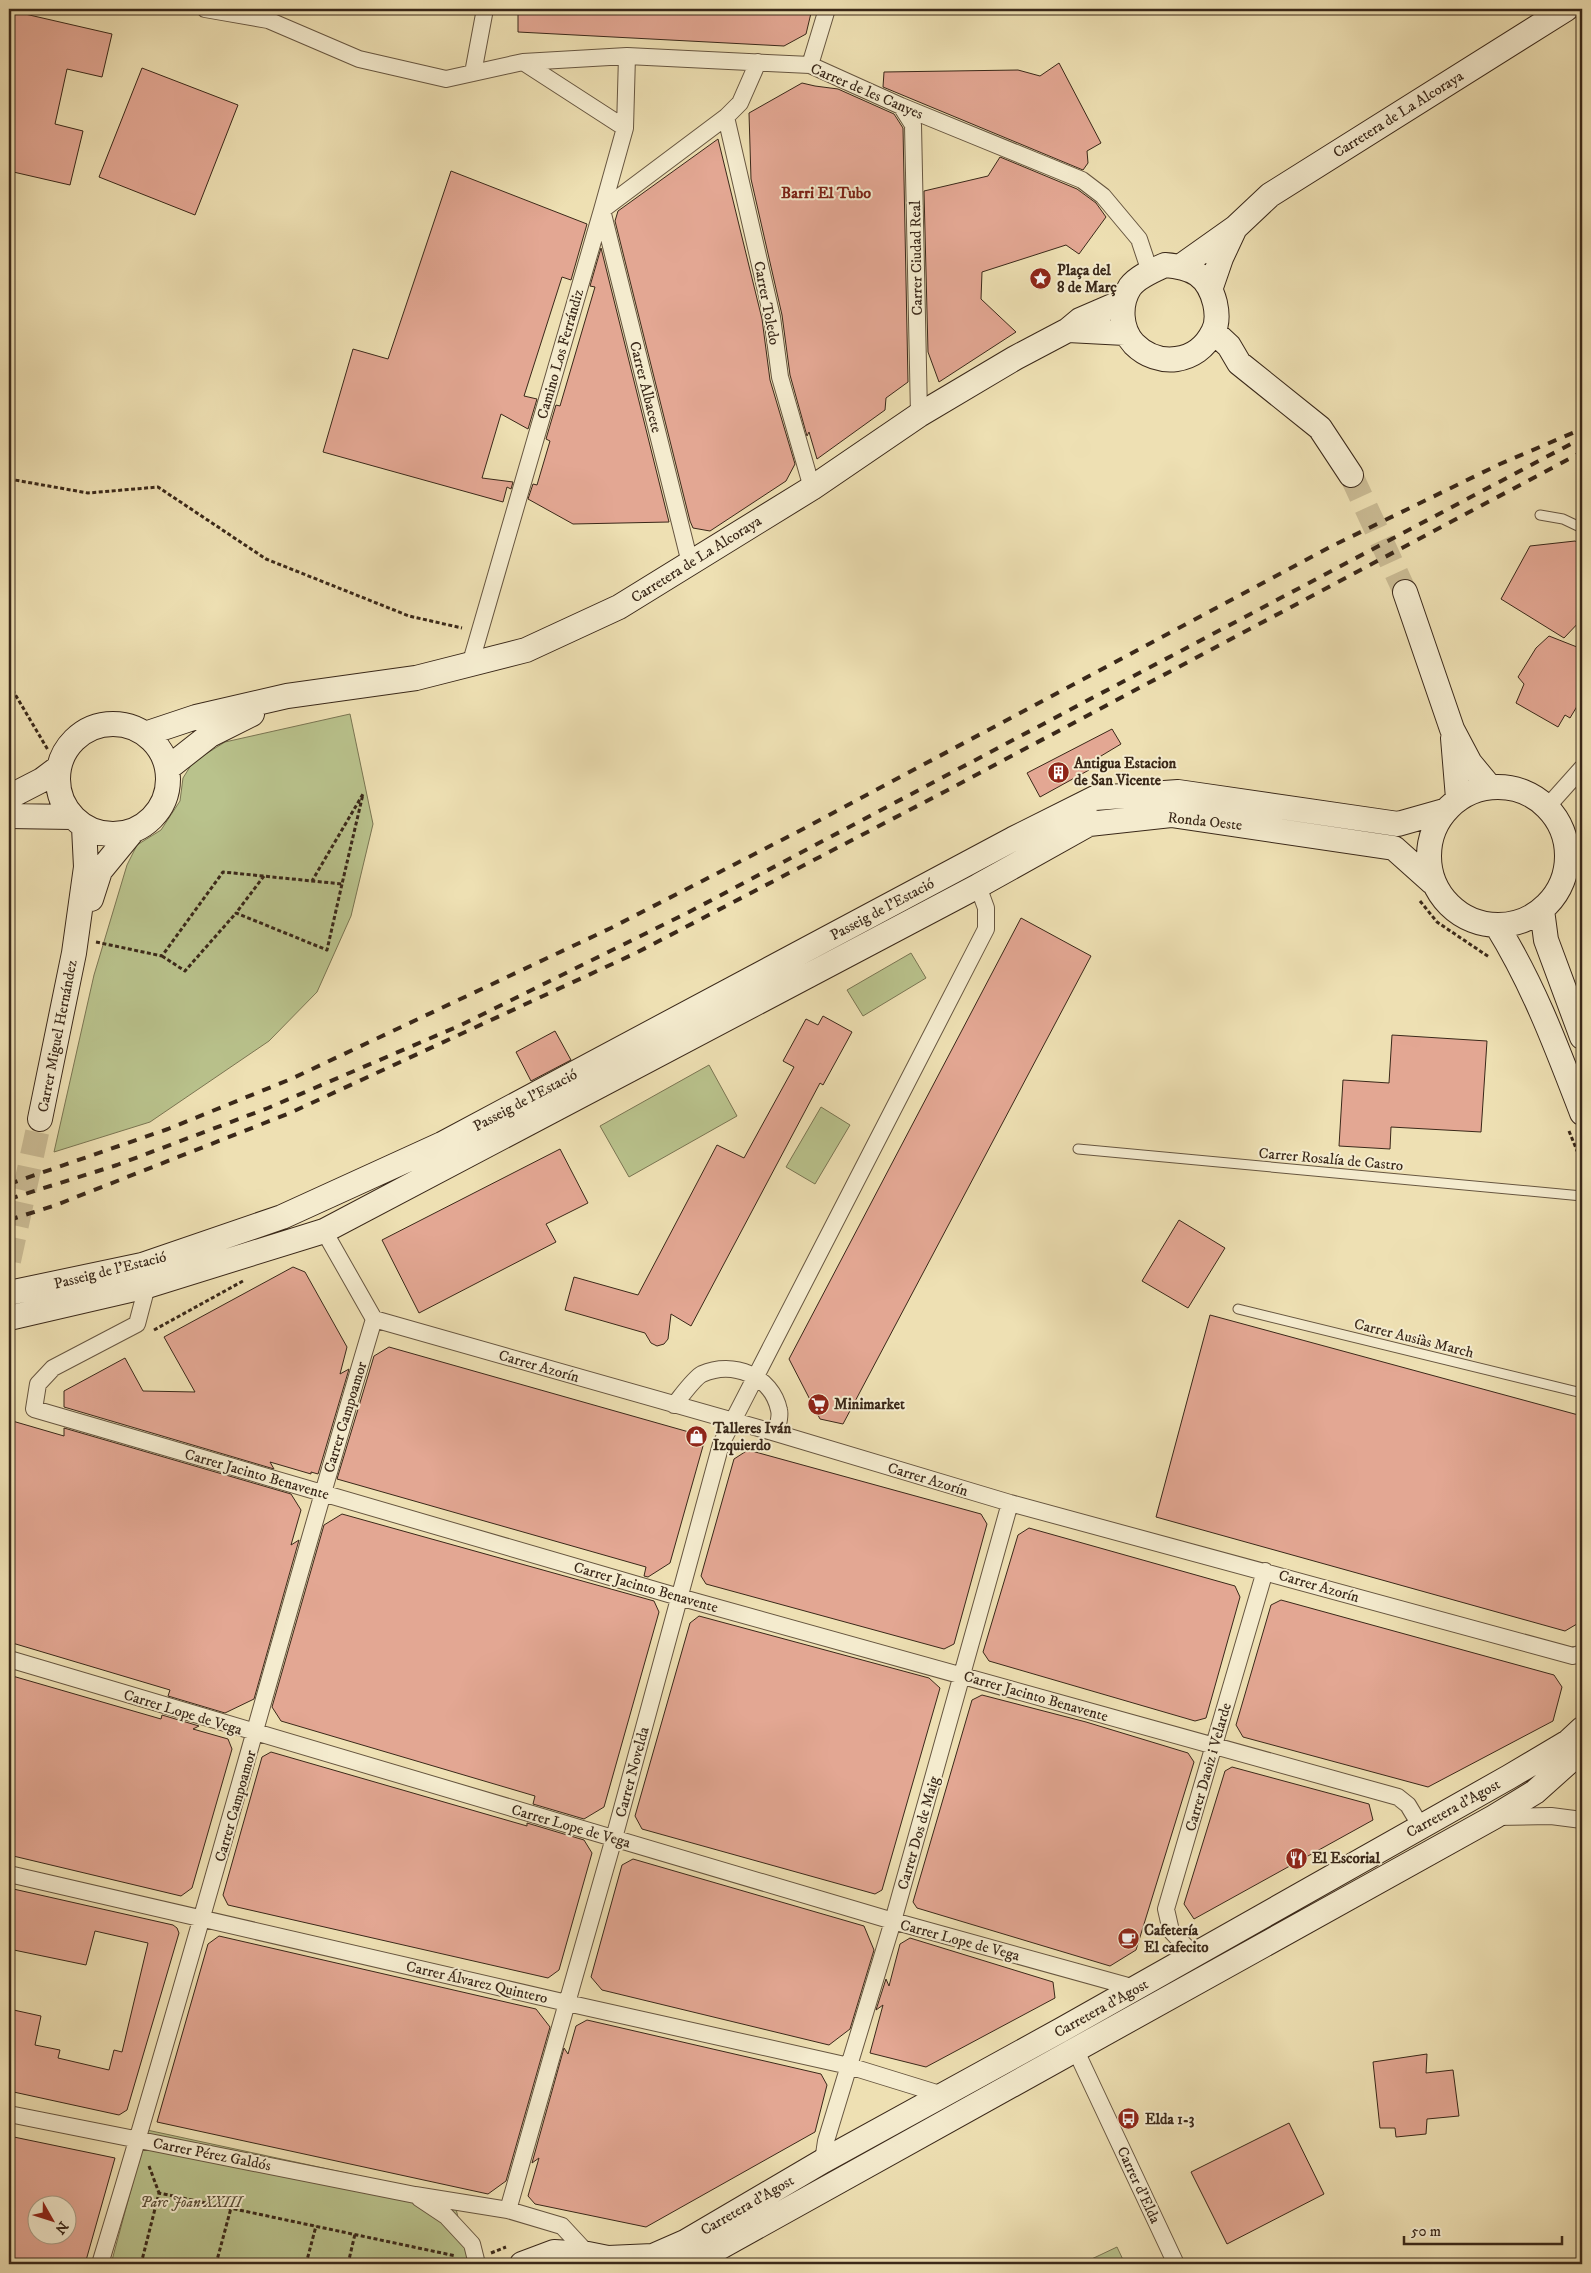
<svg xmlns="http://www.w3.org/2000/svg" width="1591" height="2273" font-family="'IM FELL DW Pica',serif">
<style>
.green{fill:#b9c28c;stroke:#7a7552}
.building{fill:#e3a793;stroke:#3a2819;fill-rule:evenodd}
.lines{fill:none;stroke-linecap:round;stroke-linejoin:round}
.secondary-tunnel{stroke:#cabb94;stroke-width:24;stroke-dasharray:24 12;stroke-linecap:butt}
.lane-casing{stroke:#675640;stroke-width:11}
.street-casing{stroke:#675640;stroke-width:18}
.secondary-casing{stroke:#3a2819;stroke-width:26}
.path{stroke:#3a2819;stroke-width:3;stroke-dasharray:4 2.5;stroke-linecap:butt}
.lane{stroke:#f4ebce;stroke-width:9}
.street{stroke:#f4ebce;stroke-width:16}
.secondary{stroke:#f4ebce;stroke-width:24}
.rail{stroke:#3a2819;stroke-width:4;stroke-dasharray:9 9;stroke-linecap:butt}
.labels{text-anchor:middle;stroke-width:4;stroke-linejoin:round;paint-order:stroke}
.street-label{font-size:15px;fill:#3a2819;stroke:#f4ebce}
.poi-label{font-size:15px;font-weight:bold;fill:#3a2819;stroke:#f4ebce;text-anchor:start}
.park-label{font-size:15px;font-style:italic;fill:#5a4e36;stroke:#f4ebce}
.neighbourhood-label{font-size:16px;font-weight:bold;fill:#7a1f14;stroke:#f4ebce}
</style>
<rect width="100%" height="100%" fill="#eee0b3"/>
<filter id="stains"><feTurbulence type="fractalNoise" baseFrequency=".004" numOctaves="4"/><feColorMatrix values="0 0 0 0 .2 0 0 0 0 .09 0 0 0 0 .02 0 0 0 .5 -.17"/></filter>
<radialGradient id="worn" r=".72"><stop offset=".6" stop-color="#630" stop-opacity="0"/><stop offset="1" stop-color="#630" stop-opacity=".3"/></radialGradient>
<!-- green -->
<path class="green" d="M350 714 373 824 351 916 317 992 269 1041 150 1122 54 1152 94 975 127 865 137 845 161 830 180 801 183 778 193 762 225 742Z
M911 953 926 978 863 1016 847 990Z
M709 1065 737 1116 629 1177 600 1126Z
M821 1107 850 1125 815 1184 786 1167Z
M147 2130 453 2196 469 2264H111Z
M1117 2247 1125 2264H1081Z"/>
<!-- building -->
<path class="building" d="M518 9H812L806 34 784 46 518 32Z
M12 11 112 34 102 77 67 69 55 124 83 131 70 185 9 171V25Z
M1059 63 1101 143 1087 151 1088 163 1083 170 883 87 884 72 1018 70 1040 76Z
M142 68 238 105 195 215 99 177Z
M802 83 815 86 838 89 894 114 903 128 908 382 886 398 885 410 817 459 809 432 807 436 790 375 782 315 751 179 749 113Z
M718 139 762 319 770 380 795 464 786 481 710 531 693 528 690 521 615 221 618 211Z
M1000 157 1077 189 1096 203 1106 217 1079 254 1066 245 982 272 981 299 1016 332 939 382 928 352 924 191 988 176Z
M451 171 587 224 571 280 562 277 524 396 537 399 528 429 501 414 482 478 513 482 511 489 507 487 503 502 323 452 353 349 388 359Z
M601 248 669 522 573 524 528 499 533 484 537 485 550 441 546 439 556 405 560 406 595 287 590 286Z
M1575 541 1582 545V619L1564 638 1501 599 1530 546Z
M1549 636 1582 649V698L1570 718 1565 715 1558 727 1516 703 1524 684 1518 677 1536 648Z
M1112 729 1121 744 1086 765 1089 770 1040 797 1027 773Z
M1021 918 1091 956 843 1424 820 1419 789 1359Z
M823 1016 852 1032 823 1085 820 1083 691 1326 671 1314 668 1339 664 1344 657 1346 651 1343 645 1333 565 1310 574 1277 638 1295 717 1145 744 1158 794 1067 783 1061 806 1019 818 1025Z
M555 1031 571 1060 531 1081 516 1052Z
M1392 1035 1487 1041 1481 1132 1391 1127 1390 1149 1339 1146 1343 1080 1389 1083Z
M560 1149 588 1203 546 1224 556 1242 419 1313 382 1240Z
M1179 1220 1225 1248 1188 1308 1142 1281Z
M293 1267 305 1272 347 1347 340 1374 349 1369 318 1474 311 1472V1474L270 1462 274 1469 64 1407V1391L125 1358 143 1391 195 1392 164 1337Z
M1210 1315 1582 1416V1621L1565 1631 1156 1517Z
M389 1347 696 1434 703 1446 670 1563 648 1577 644 1576 646 1567 337 1479 374 1356Z
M9 1420 64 1436V1428L291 1494 301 1510 291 1545 299 1540 254 1699 225 1713 168 1696 170 1690 9 1642Z
M748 1450 981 1514 987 1524 954 1644 944 1649 706 1584 701 1576 734 1459Z
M342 1514 654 1601 659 1612 604 1807 584 1819 533 1804 535 1796 281 1721 272 1707 324 1525Z
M1029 1528 1235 1586 1240 1597 1206 1718 1195 1721 989 1661 983 1652 1018 1535Z
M1281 1600 1554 1675 1562 1687 1553 1721 1428 1787 1243 1737 1236 1725 1271 1605Z
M699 1616 929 1678 940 1688 882 1890 875 1894 642 1829 635 1816 690 1623Z
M9 1675 161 1719 162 1715 199 1726 193 1729 228 1739 232 1749 192 1888 181 1896 9 1855Z
M982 1695 1086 1722 1188 1753 1194 1762 1136 1950 1110 1966 917 1908 913 1902 972 1700Z
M271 1752 527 1826V1823L584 1840 592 1853 559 1970 548 1978 228 1905 223 1895 262 1757Z
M1232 1767 1369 1804 1373 1820 1194 1919 1184 1904 1225 1771Z
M633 1859 864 1926 874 1950 850 2029 829 2045 602 1990 591 1977 622 1865Z
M9 1888 173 1925 177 1928 179 1933 127 2110 119 2115 9 2091V2009L41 2016 35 2045 60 2050 58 2058 109 2070 114 2050 122 2052 148 1943 95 1931 86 1965 9 1949Z
M219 1936 536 2009 550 2027 506 2181 488 2194 157 2122 208 1944Z
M910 1938 1053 1982 1055 1998 926 2067 870 2053 883 2005 876 2010 886 1979 889 1986 900 1944Z
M587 2020 821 2074 827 2085 815 2132 646 2227 535 2204 528 2196 539 2158 532 2163 564 2048 568 2054 576 2026Z
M1427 2054 1426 2073 1453 2070 1459 2116 1427 2119 1426 2134 1396 2137 1395 2128H1380L1373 2062Z
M1289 2123 1324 2194 1227 2244 1191 2172Z
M9 2136 115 2158 85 2264H9ZM38 2206H68V2236H38Z"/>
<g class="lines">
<!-- secondary-tunnel -->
<path class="secondary-tunnel" d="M1351 475 1405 592
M9 1261 40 1119"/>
<defs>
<path id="lane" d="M1540 515 1563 519 1582 528
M1078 1149 1582 1196
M1238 1309 1582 1393"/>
<path id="street" d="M205 9 268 20 359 59 446 79 523 62 627 56 810 65 901 106 1082 180 1103 196 1139 239 1150 272
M523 62 625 128
M810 65 827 9
M473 73 485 9
M901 106 913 125 919 415
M726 117 772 317 780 377 812 488
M602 210 690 563
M602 210 726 117 740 103 758 62
M470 665 602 210 625 128 627 56
M1548 806 1582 768
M324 1231 374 1319 776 1433 1010 1503 1573 1656 1582 1653
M147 1286 137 1324 53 1368 38 1384 34 1409 679 1597 1398 1797 1408 1805 1420 1825
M674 1405C680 1398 694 1378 702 1374 733 1360 772 1376 779 1410 781 1417 777 1427 776 1433
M9 1659 893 1921 1135 1988
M1497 1817 1551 1816 1582 1820
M9 1874 567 2003 849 2066 943 2095
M1194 1955 1171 1931 1166 1909 1265 1571
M1076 2051 1176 2264
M9 2114 415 2195 508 2210 562 2226 588 2254
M823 2161 826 2141 893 1921 1010 1503
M419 2198 446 2216 472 2244 477 2264
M508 2210 614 1838 721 1444 986 929V908L978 886
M100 2264C196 1950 280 1633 374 1319"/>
<path id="secondary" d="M1165 265C1192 267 1208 275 1215 303 1217 312 1218 323 1213 332 1197 364 1158 368 1134 344 1120 329 1119 304 1130 287 1137 277 1154 270 1165 265Z
M1181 266 1236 227 1270 195 1566 9
M1211 287 1221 258 1235 228
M1068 330 1125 333
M1214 332 1229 346 1239 363 1320 428 1351 475
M1405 592 1452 729 1470 763 1489 786
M58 779a55 55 0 1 1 110 0a55 55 0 1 1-110 0Z
M145 734 196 717 287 696 416 678 526 650 619 607 812 488 919 415 1015 358 1068 330 1080 320 1124 301
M1453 738 1458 798
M168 768 210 735 252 714
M1429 856a69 69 0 1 1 138 0a69 69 0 1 1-138 0Z
M9 797 42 780 58 768
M9 816 72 817
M91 899 100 871 132 832
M1542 910 1546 940 1582 1037
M1497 926C1534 986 1557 1048 1582 1113
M40 1119 74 953 86 867 84 827
M9 1293 142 1265 282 1217 442 1144 1013 839 1095 798 1178 792 1398 824 1444 811
M9 1318 147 1286 324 1231 978 886 1089 824 1171 815 1394 848 1432 882
M522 2264 554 2252 588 2254 608 2258 653 2256 685 2242 823 2161 1063 2029 1509 1777 1568 1742 1582 1729
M690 2264 1494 1817 1535 1792 1582 1750"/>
</defs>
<!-- lane casing -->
<use href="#lane" class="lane-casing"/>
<!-- street casing -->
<use href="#street" class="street-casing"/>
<!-- secondary casing -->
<use href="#secondary" class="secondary-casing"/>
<!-- path -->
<path class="path" d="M9 479 88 493 158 487 266 559 409 616 462 628
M9 684 48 750
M264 876 236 913 327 950 342 884
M1420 901 1437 922 1489 957
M96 942 162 956 223 872 342 884 363 794 312 881
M162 956 185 971 236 913
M1569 1131 1582 1163
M154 1330 243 1281
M149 2166 159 2193
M491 2253 506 2247
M142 2259 163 2264
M141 2264 159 2193 456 2256
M216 2264 231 2208
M306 2264 316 2226
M348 2264 355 2234"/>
<!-- lane -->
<use href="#lane" class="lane"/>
<!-- street -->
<use href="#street" class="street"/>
<!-- secondary -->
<use href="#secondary" class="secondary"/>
<!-- rail -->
<path class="rail" d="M9 1184 168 1129 291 1079 611 928 805 828 1332 546 1500 464 1582 429
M9 1199 117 1165 268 1108 461 1025 689 912 1582 438
M9 1220 56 1205 290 1113 636 953 944 792 1582 452"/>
</g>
<!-- icons -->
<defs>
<symbol id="sight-disc" viewBox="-11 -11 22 22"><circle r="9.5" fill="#8f2418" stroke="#f4ebce"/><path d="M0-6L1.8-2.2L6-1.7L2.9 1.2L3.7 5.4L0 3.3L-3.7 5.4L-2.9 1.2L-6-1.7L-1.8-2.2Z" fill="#fff"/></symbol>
<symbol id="building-disc" viewBox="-11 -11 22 22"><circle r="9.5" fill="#8f2418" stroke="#f4ebce"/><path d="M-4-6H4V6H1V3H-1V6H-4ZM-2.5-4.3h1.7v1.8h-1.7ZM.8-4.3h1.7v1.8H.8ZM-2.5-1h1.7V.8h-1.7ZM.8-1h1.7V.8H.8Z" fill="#fff"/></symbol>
<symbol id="supermarket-disc" viewBox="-11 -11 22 22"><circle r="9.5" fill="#8f2418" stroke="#f4ebce"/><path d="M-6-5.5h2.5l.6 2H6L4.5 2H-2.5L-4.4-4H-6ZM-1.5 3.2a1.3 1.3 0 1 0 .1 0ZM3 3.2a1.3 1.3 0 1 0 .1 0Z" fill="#fff"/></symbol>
<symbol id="shop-disc" viewBox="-11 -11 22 22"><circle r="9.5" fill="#8f2418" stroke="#f4ebce"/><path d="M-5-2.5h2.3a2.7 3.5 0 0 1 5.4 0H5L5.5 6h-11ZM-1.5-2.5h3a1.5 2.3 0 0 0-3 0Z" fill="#fff"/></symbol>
<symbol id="restaurant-disc" viewBox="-11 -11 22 22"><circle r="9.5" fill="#8f2418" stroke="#f4ebce"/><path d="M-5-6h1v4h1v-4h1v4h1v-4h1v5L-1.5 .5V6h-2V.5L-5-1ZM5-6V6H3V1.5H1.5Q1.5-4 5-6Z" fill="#fff"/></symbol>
<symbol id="cafe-disc" viewBox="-11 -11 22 22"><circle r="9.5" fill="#8f2418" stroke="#f4ebce"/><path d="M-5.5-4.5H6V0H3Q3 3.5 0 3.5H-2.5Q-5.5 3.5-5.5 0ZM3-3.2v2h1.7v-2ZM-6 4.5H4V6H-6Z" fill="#fff"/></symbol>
<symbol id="bus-disc" viewBox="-11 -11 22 22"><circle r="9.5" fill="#8f2418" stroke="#f4ebce"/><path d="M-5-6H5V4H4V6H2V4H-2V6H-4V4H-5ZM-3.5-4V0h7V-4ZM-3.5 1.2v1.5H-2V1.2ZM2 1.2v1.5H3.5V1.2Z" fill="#fff"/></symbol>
</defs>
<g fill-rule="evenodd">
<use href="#sight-disc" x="1028" y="266" width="25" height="25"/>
<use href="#building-disc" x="1046" y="760" width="25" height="25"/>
<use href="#supermarket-disc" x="806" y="1392" width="25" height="25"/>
<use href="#shop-disc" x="684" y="1424" width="25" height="25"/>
<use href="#restaurant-disc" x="1284" y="1846" width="25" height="25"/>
<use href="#cafe-disc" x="1116" y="1926" width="25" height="25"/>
<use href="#bus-disc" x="1116" y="2106" width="25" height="25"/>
</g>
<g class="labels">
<!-- street labels -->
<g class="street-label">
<text transform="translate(867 91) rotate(23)" y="5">Carrer de les Canyes</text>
<text transform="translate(1398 114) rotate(-32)" y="5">Carretera de La Alcoraya</text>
<text transform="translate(916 258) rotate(-91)" y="5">Carrer Ciudad Real</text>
<text transform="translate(767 303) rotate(79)" y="5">Carrer Toledo</text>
<text transform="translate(560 354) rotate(-74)" y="5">Camino Los Ferrándiz</text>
<text transform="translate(646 387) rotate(76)" y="5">Carrer Albacete</text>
<text transform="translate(696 559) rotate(-32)" y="5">Carretera de La Alcoraya</text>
<text transform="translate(1205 821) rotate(6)" y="5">Ronda Oeste</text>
<text transform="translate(882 909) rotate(-28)" y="5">Passeig de l'Estació</text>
<text transform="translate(57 1036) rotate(-79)" y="5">Carrer Miguel Hernández</text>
<text transform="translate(525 1100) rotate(-28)" y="5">Passeig de l'Estació</text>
<text transform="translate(1331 1159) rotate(5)" y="5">Carrer Rosalía de Castro</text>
<text transform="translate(110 1270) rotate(-14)" y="5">Passeig de l'Estació</text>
<text transform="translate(1414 1338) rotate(14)" y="5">Carrer Ausiàs March</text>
<text transform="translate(539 1366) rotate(16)" y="5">Carrer Azorín</text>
<text transform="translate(345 1417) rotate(-73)" y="5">Carrer Campoamor</text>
<text transform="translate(257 1474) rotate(16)" y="5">Carrer Jacinto Benavente</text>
<text transform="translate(928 1479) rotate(17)" y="5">Carrer Azorín</text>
<text transform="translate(1319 1586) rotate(16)" y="5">Carrer Azorín</text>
<text transform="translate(646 1587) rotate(16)" y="5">Carrer Jacinto Benavente</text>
<text transform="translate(1036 1696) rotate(16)" y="5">Carrer Jacinto Benavente</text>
<text transform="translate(183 1712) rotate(17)" y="5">Carrer Lope de Vega</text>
<text transform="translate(1208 1767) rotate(-74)" y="5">Carrer Daoiz i Velarde</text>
<text transform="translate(632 1772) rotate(-75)" y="5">Carrer Novelda</text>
<text transform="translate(235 1806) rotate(-74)" y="5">Carrer Campoamor</text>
<text transform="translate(1453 1808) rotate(-29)" y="5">Carretera d'Agost</text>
<text transform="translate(571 1826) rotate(16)" y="5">Carrer Lope de Vega</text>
<text transform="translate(918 1833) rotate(-74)" y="5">Carrer Dos de Maig</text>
<text transform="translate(960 1940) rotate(15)" y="5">Carrer Lope de Vega</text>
<text transform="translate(477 1982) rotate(13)" y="5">Carrer Álvarez Quintero</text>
<text transform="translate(1101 2008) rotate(-29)" y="5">Carretera d'Agost</text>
<text transform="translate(212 2154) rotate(11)" y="5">Carrer Pérez Galdós</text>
<text transform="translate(1139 2185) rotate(65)" y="5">Carrer d’Elda</text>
<text transform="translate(747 2205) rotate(-30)" y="5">Carretera d'Agost</text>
</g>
<!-- poi labels -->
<g class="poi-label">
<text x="1057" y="275">Plaça del<tspan x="1057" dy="17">8 de Març</tspan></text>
<text x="1074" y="768">Antigua Estacion<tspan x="1074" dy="17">de San Vicente</tspan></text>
<text x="834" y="1409">Minimarket</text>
<text x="713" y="1433">Talleres Iván<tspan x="713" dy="17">Izquierdo</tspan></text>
<text x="1312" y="1863">El Escorial</text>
<text x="1144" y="1935">Cafetería<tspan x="1144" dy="17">El cafecito</tspan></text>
<text x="1145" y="2124">Elda 1-3</text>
</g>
<!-- park labels -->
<g class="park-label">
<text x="191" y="2207">Parc Joan XXIII</text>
</g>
<!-- neighbourhood labels -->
<g class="neighbourhood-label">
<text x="826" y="198">Barri El Tubo</text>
</g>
</g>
<!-- margin -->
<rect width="1591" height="2273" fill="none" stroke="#eee0b3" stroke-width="30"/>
<rect x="10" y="10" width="1571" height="2253" fill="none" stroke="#3a2819" stroke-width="2.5"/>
<rect x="15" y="15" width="1561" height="2243" fill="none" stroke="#3a2819"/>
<!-- north arrow -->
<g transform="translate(52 2220) rotate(129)"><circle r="24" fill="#f4ebce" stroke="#aa9d86"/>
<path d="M0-4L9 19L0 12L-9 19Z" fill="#8f2418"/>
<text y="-8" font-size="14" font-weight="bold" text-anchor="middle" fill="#3a2819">N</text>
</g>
<!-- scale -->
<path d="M1404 2236v8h158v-8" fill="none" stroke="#3a2819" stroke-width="2.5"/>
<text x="1411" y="2236" font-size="15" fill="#3a2819" stroke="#f4ebce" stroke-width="4" paint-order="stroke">50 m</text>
<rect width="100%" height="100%" filter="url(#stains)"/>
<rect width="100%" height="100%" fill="url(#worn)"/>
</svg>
